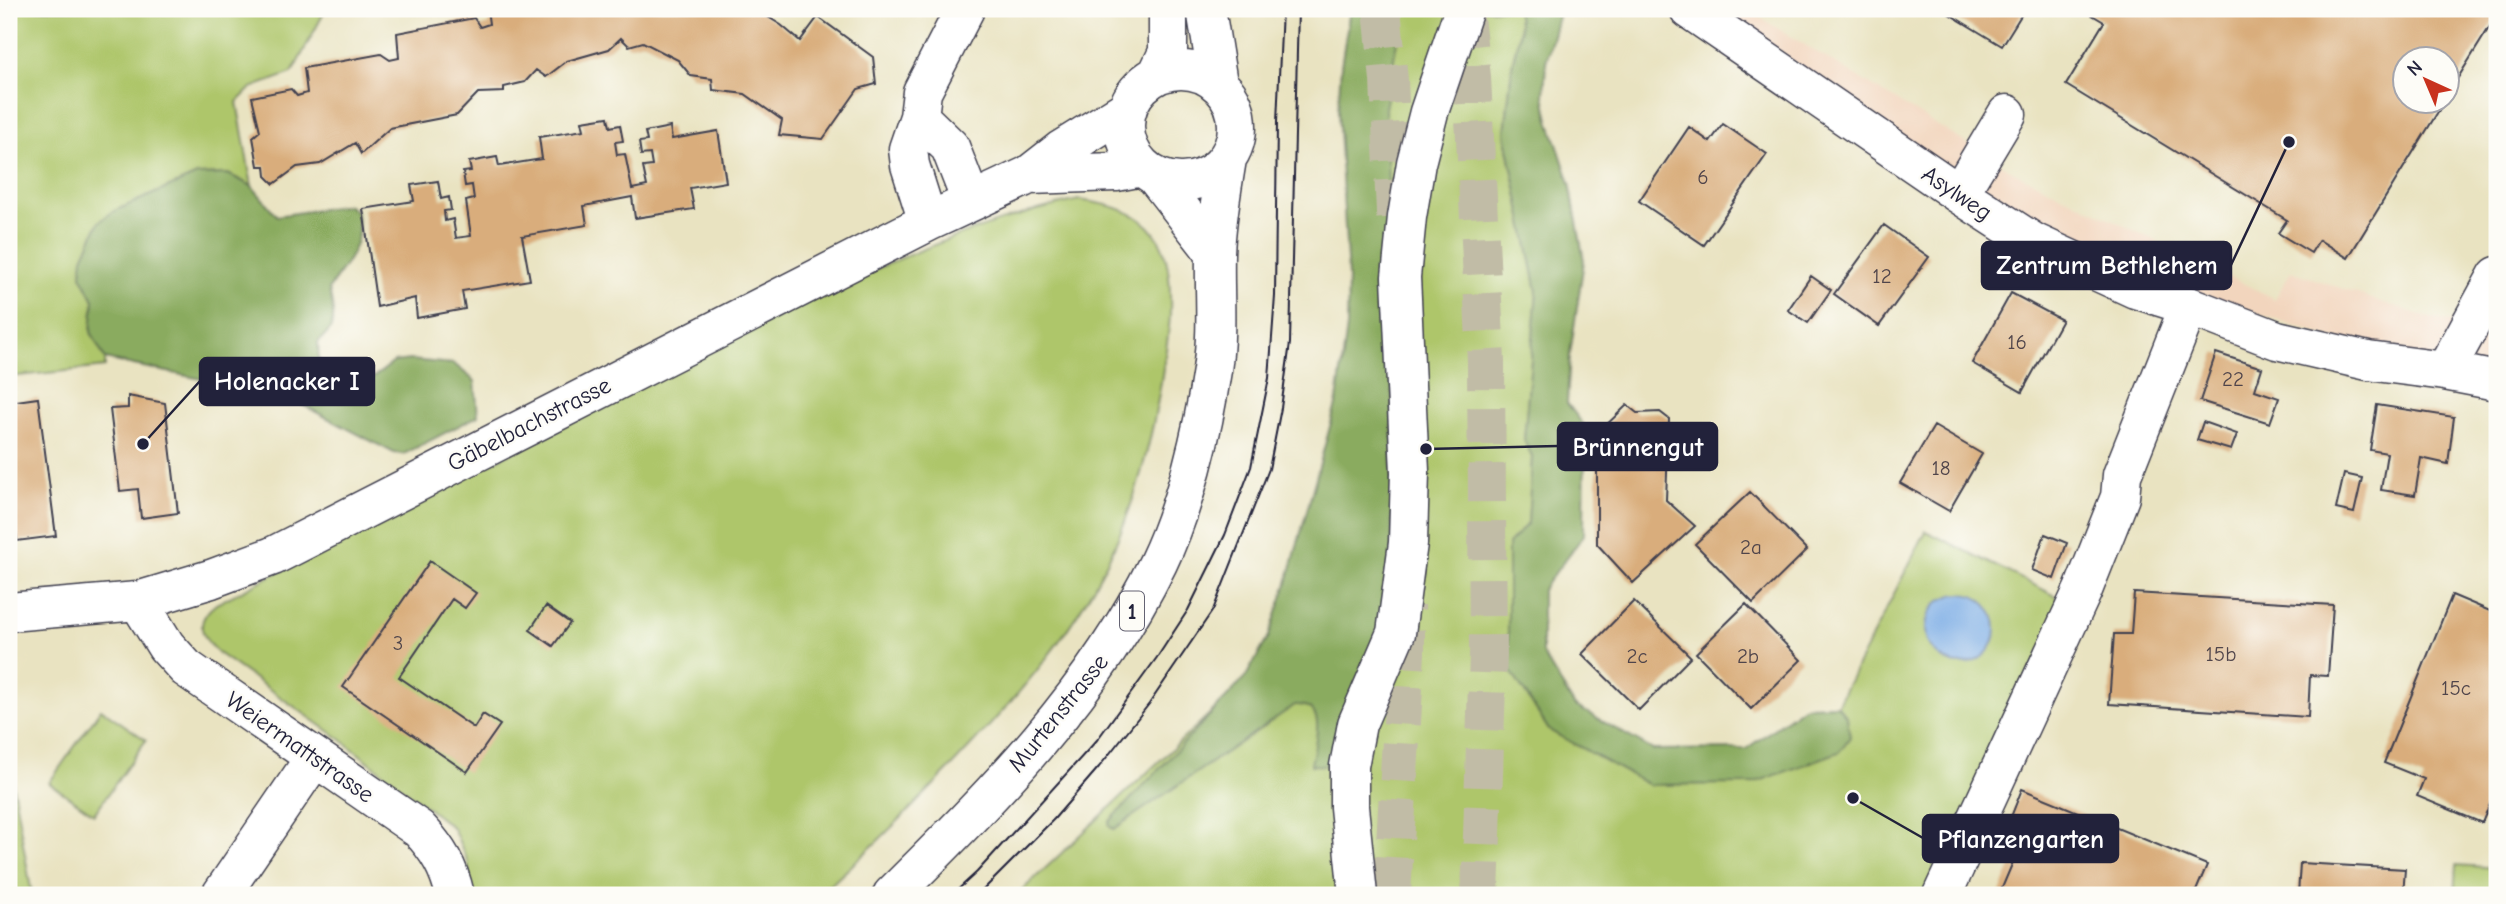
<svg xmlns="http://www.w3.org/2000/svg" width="2506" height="904" font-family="'Comic Neue',sans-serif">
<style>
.built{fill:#f2d5bd}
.green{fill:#aec66b;stroke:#687453;stroke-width:2}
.forest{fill:#8aab5f;stroke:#56664d;stroke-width:2}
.water{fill:#79abe5;stroke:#4e6690;stroke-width:2}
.building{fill:#d9ad7b}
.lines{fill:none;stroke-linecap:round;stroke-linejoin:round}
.highway-tunnel{stroke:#c1bca6;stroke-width:38;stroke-dasharray:38 19;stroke-linecap:butt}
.minor-casing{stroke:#403f4f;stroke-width:41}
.major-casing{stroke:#403f4f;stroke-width:41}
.minor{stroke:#fff;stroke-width:38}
.major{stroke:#fff;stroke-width:38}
.tram{stroke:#22223b;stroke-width:2}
.labels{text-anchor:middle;stroke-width:5;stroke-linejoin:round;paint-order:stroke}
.number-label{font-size:21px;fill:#50454b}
.shield{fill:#fdfcf7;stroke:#646373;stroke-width:2}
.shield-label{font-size:23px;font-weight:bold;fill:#22223b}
.street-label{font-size:24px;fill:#22223b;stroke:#fdfcf7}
.leader{fill:none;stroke:#22223b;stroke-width:2.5}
.callout-dot{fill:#22223b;stroke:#fdfcf7;stroke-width:2.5}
.callout{fill:#22223b;stroke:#22223b;stroke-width:2.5}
.callout-label{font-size:26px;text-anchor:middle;font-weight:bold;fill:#fff}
</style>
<rect width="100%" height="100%" fill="#fdfcf7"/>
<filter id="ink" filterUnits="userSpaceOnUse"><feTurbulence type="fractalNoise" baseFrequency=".0143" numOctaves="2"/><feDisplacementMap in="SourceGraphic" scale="14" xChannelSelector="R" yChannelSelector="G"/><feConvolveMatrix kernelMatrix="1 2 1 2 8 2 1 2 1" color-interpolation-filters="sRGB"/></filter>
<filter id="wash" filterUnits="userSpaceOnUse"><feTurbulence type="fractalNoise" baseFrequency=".00686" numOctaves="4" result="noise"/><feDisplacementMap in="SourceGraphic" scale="28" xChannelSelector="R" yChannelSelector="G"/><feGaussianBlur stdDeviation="1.57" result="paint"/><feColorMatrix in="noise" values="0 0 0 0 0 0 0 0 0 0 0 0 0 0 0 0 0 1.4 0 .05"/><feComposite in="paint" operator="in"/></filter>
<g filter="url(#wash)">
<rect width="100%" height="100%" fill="#e9e3c1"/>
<!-- built -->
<path class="built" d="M1715 9H1746L2012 171 2275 299 2291 271 2422 316 2497 331V372L2369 350 2149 277 2039 230Z"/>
<!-- green -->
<path class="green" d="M9 9H326L292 73 251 88 237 102 252 186 228 174 197 175 114 211 81 275 94 300 91 332 105 359V367L9 377Z
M1391 9H1517L1520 29 1512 66 1505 133 1537 291 1524 440 1532 457 1528 523 1508 545V666L1549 730 1649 785 1847 717 1837 705 1926 531 2082 609 1950 895H1017L1269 658 1338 400Z
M1079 200C1157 210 1172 240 1170 314 1169 337 1164 360 1161 382 1152 438 1138 494 1115 545 1078 629 1015 700 952 766 909 811 866 854 819 895H470L468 862 453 828 340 739 218 653C200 636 194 621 216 604L812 298C898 258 986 220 1079 200Z
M101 709 146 740 94 814 49 783Z
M9 763 32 895H9Z
M2457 865 2497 868V895H2455Z"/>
<!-- forest -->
<path class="forest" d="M1350 9H1401V19L1385 109 1392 277V600L1340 766 1311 765C1314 744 1330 704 1295 705L1114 829 1110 827 1109 822 1245 678 1269 636 1287 583 1337 401 1347 327 1348 277 1338 111 1341 66Z
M1517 9H1560L1546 62 1544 95 1549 120 1570 183 1584 261 1570 354 1567 403 1585 427 1584 535 1542 590V653L1574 705 1653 750 1746 749 1805 706 1837 705 1847 717 1850 737 1839 752 1751 784 1649 785 1549 730 1508 667V544L1528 523 1532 457 1524 440 1537 291 1505 133 1512 66 1520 30Z
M228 174 252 186 277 216 347 205 356 211C365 246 347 260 329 289 333 312 340 326 318 342L319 364 355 381 374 377 394 362 410 360 454 364 475 381 478 416 404 454 394 453 280 393 235 386 105 359 91 332 94 300 81 275 83 258 99 222 114 211 197 175Z"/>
<!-- water -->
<path class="water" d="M1926 629a35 35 0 1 1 70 0a35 35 0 1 1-70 0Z"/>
<g id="blocks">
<!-- building -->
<path class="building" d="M487 9H755L781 25 800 41 818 17 873 57 876 84 858 89 823 139 779 135 782 120 745 94 713 90 712 79 691 76 678 60 643 42 629 46 621 38 609 49 567 61 546 77 536 70 525 82 504 87V92L478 93 457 115 390 128 361 154 355 143 320 164 297 167 274 184 266 176 265 166H258L253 137 260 131 252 97 291 89 297 96 307 93 304 68 381 54 390 60 399 58 397 33 474 18 480 27 489 24Z
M1941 9H2025L2002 46Z
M2082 9H2497V15L2446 97V60H2404V102H2444L2348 258 2319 240 2311 253 2278 233 2287 220 2066 85 2104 22Z
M608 117 610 127 620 125 623 141 615 142 617 155 625 154 632 189 647 186 643 167 652 166 650 154 641 155 639 142 647 141 645 132 670 127 672 139 718 131 726 182 690 188 694 209 635 218 632 197 584 206 587 225 522 236 530 280 462 291 465 309 417 318 415 298 377 307 363 209 414 201 411 185 438 181 441 199 449 197 451 210 444 211 445 221 453 219 456 238 471 236 466 201 474 199 472 185 465 186 463 172 471 171 469 162 497 157 499 166 542 159 539 137 584 130 582 121Z
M1723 124 1767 154 1704 245 1639 201 1689 127 1710 142Z
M1884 225 1929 257 1879 326 1834 294Z
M1811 276 1831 290 1808 323 1788 310Z
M2011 293 2062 320 2022 392 1972 363Z
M2216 353 2262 368 2255 390 2279 398 2270 423 2200 401Z
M128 396 165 403 178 513 141 518 138 489 120 491 110 409 128 408Z
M38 398 56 536 17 541 13 506 9 507V402Z
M1627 405 1637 413 1660 412 1669 419 1666 500 1695 526 1633 583 1597 544V434Z
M2377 405 2454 417 2448 464 2421 458 2415 495 2381 490 2387 453 2370 450Z
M2203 422 2237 434 2231 450 2197 440Z
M1934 426 1982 454 1949 511 1900 483Z
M2344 474 2362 478 2354 513 2336 509Z
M1750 492 1807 550 1753 603 1695 544Z
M2045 534 2067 543 2054 579 2032 570Z
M430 561 476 593 465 608 452 599 399 677 474 728 483 714 500 725 467 772 343 687Z
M2134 593 2333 605 2328 676 2310 675 2308 717 2109 704 2114 634H2131Z
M2452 595 2497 614V786L2482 823 2417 796 2424 779 2384 763Z
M1634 601 1691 657 1639 710 1582 654Z
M1746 604 1801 660 1751 709 1696 653Z
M546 606 570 623 553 646 530 630Z
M2022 789 2207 865 2196 891 2193 895H1999L2013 862 1996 855Z
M2300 863 2405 869 2403 895H2298Z"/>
</g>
</g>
<g filter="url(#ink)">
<use href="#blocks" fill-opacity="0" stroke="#403f4f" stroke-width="2"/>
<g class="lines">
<!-- highway-tunnel -->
<path class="highway-tunnel" d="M1382 9 1389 80 1396 234
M1464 9 1472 77 1486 362 1488 654 1480 895
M1392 895 1406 653V605"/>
<defs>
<path id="minor" d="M1689 9 1959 194 2033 242 2135 289 2189 306 2277 340 2368 361 2445 371 2497 381
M919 117 950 147 971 201
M1029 175 1116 172 1142 167
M1959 194 2007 114
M928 222 910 165 908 149 919 117 922 92 965 9
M2445 371 2497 276
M138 601 166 646 186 668 419 829C438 849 449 868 455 895
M9 612 138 601 211 579 273 556 928 222 1029 175 1061 150 1127 109
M221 895 315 757
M1358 895 1349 807V766L1357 724 1396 633 1408 543 1410 472 1401 277 1407 217 1416 163 1429 112 1464 9
M1942 895 2083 590 2120 497 2122 475 2189 306"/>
<path id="major" d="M1206 9 1218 83
M1125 126a56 56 0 1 1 112 0a56 56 0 1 1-112 0Z
M1157 75 1168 52V9
M1155 176 1215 253
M892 895C994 794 1094 694 1158 563 1185 507 1203 431 1212 370 1218 330 1214 293 1215 254 1216 222 1222 190 1227 159"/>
</defs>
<!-- minor casing -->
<use href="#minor" class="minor-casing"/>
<!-- major casing -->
<use href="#major" class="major-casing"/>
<!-- minor -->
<use href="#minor" class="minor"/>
<!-- major -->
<use href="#major" class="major"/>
<!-- tram -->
<path class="tram" d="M952 895 977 872 1097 740 1158 656 1188 610 1225 535 1251 467 1269 378 1275 296 1277 122 1282 9
M978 895 1054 819 1099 767 1149 704 1213 610 1269 469 1281 408 1290 343 1298 9"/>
</g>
</g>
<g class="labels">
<!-- number labels -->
<g class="number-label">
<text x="1703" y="184">6</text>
<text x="1882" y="283">12</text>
<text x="2017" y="349">16</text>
<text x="2233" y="386">22</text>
<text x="1941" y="475">18</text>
<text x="1751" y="554">2a</text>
<text x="398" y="650">3</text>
<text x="2221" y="661">15b</text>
<text x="1637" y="663">2c</text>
<text x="1748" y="663">2b</text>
<text x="2456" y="695">15c</text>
</g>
<!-- shield labels -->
<rect class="shield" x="1120" y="591.5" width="24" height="39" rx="5"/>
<g class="shield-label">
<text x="1132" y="619">1</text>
</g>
<!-- street labels -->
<g class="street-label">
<text transform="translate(1957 193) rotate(34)" y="8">Asylweg</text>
<text transform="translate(529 424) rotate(-27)" y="8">Gäbelbachstrasse</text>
<text transform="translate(1058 713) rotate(-51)" y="8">Murtenstrasse</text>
<text transform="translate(300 747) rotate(35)" y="8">Weiermattstrasse</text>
</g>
</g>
<!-- callouts -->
<path class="leader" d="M2289 142L2231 265M143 444L200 381M1426 449L1558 446M1853 798L1923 838"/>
<g class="callout-dot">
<circle cx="2289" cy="142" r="7"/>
<circle cx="143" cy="444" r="7"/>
<circle cx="1426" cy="449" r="7"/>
<circle cx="1853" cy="798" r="7"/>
</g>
<g class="callout">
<rect x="1982" y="242" width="249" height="47" rx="7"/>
<rect x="200" y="358" width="174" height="47" rx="7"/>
<rect x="1558" y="423" width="159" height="47" rx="7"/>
<rect x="1923" y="815" width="195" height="47" rx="7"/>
</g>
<g class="callout-label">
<text x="2107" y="274">Zentrum Bethlehem</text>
<text x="287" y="390">Holenacker I</text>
<text x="1638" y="456">Brünnengut</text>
<text x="2021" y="848">Pflanzengarten</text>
</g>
<!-- margin -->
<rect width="2506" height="904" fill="none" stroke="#fdfcf7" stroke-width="35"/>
<!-- north arrow -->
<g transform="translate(2426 80) rotate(316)"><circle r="33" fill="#fdfcf7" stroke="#a5a5ac" stroke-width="2"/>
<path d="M0-5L12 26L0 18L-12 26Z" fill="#c8321e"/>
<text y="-10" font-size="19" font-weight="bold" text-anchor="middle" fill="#22223b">N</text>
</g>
</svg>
